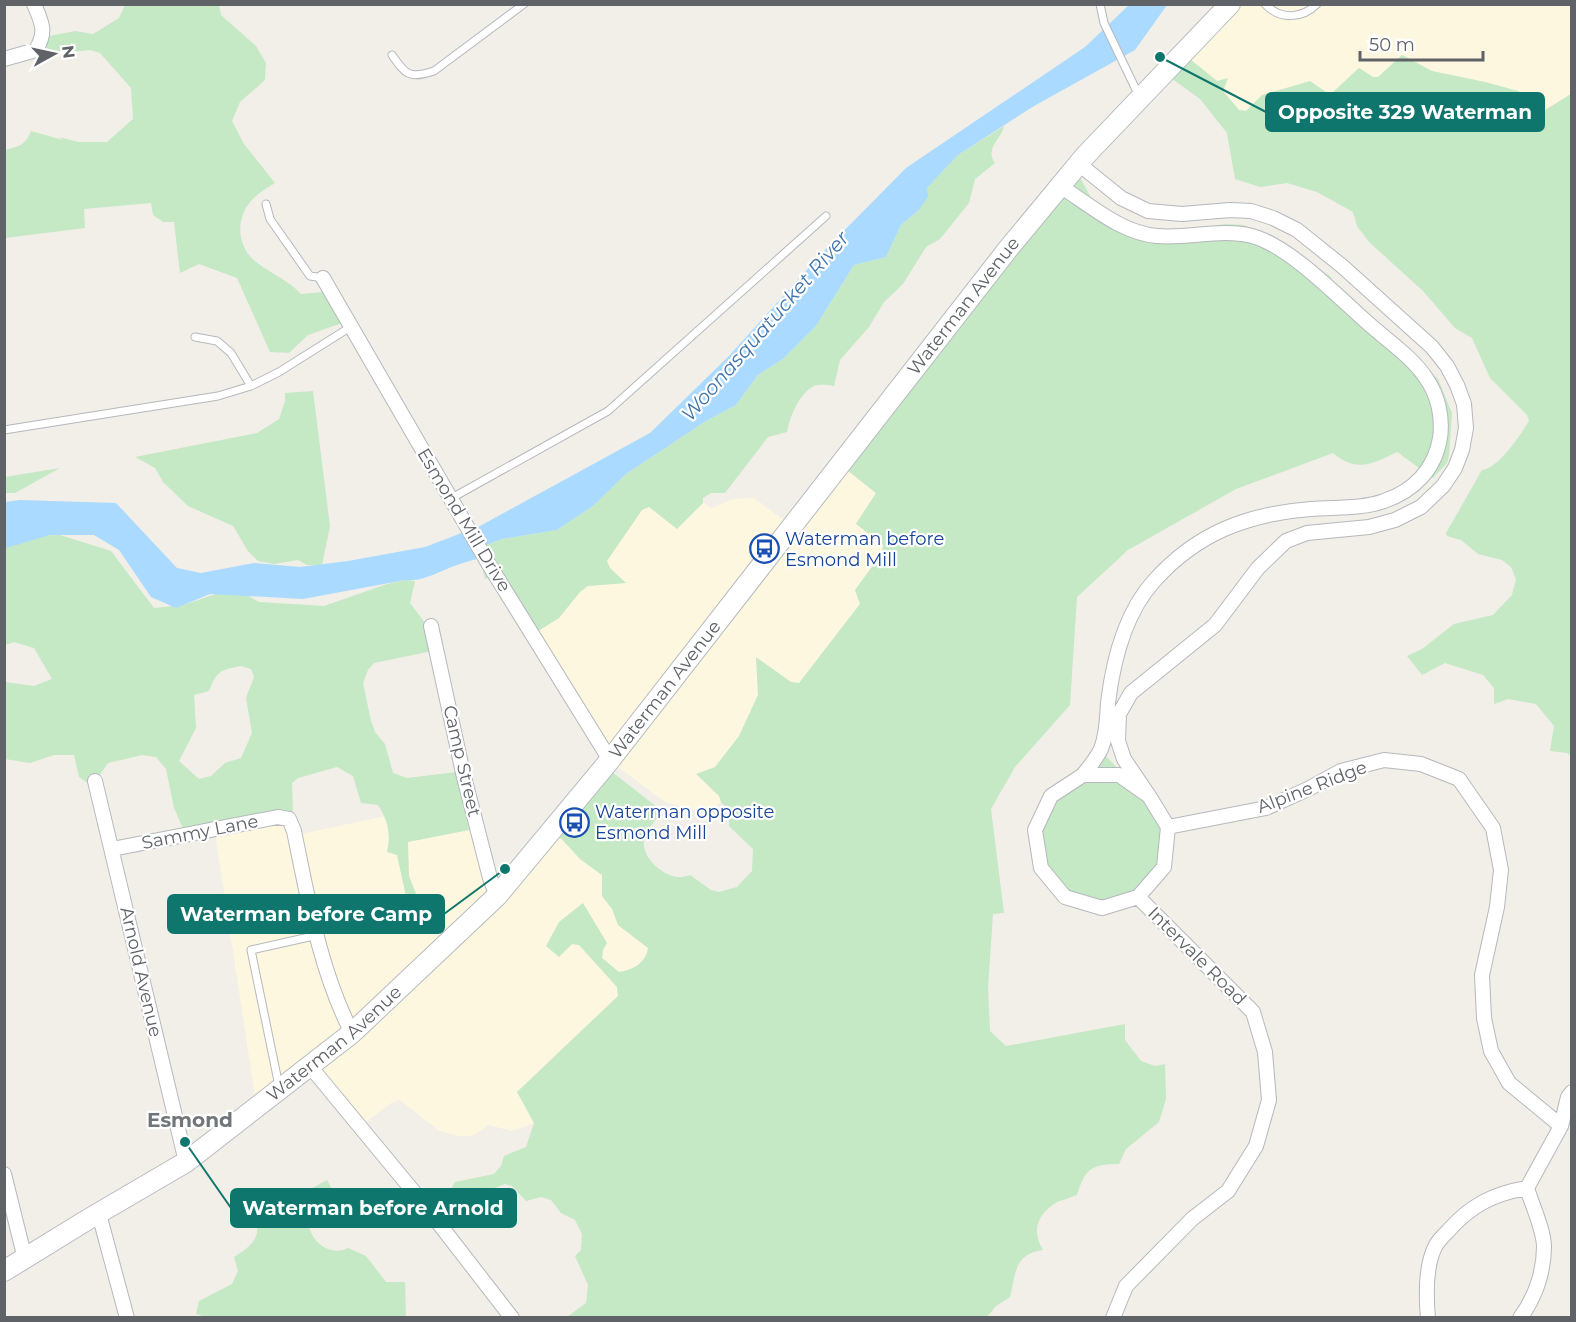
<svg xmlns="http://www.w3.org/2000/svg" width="1576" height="1322" font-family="Montserrat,sans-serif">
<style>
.commercial{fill:#fef7e0}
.green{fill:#c5e8c5;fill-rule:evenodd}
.water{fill:#aadaff}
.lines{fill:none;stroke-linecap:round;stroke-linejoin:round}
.lane-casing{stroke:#b5b8bc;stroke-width:9}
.street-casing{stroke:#b5b8bc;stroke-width:16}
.secondary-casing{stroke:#b6babf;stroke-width:22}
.lane{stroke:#fff;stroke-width:7}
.street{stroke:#fff;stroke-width:14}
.secondary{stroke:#fff;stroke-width:20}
.labels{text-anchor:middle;stroke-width:4.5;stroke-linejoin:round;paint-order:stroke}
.street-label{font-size:18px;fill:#5f6368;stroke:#fff}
.transit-label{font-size:18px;fill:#164399;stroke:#fff;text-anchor:start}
.water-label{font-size:20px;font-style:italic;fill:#4174aa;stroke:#fff}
.neighbourhood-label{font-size:20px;font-weight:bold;fill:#70757a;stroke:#fff}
.leader{fill:none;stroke:#0f766e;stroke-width:2}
.callout-dot{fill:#0f766e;stroke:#fff;stroke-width:2}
.callout{fill:#0f766e;stroke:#0f766e;stroke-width:2}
.callout-label{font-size:20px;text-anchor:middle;font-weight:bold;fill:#fff}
</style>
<rect width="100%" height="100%" fill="#f1efe8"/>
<!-- commercial -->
<path class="commercial" d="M1231 5H1571V94L1545 110H1533L1518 91 1485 82 1432 71 1402 55 1378 77H1373L1358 68 1332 93 1262 95 1247 111 1239 110 1223 91 1224 86 1185 55Z
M842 466 876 494 856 523 883 545 882 553 855 590 860 604 799 683 791 682 756 658 758 695 739 736 715 767 721 802 712 809 694 810 665 802 611 762 530 636 559 618 580 592 588 586 625 583 610 568 607 561 642 509 649 507 677 528 703 503 712 508 732 499 754 498 792 526Z
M386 816 390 839 387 851 397 855 406 896 416 894 409 876 407 842 469 830 488 892 558 836 580 859 602 875V896L612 909 618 925 648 948 647 956 632 970 619 972 602 958 603 950 606 943 572 944 579 945 617 987 618 996 517 1092 534 1123 512 1131 489 1125 472 1136H457L438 1130 400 1100 391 1103 362 1125 312 1066 256 1103 215 833 283 820 296 835Z"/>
<!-- green -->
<path class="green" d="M125 5H219L221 15 256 46 266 63 265 80 240 102 232 121 244 144 275 183C269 187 261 191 256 196 235 214 235 245 256 262 270 273 289 281 301 294L335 291 342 323 308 335 289 353 270 352 237 278 199 264 180 273 174 222H163L153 215 151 203 84 209 85 228 5 238V150C19 146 25 146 31 131L63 140 59 137 78 142H107L133 119 131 88 100 53 90 50 52 54 41 48 44 37 75 31 93 34 119 18Z
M1185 55 1217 81 1228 78 1223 91 1239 110 1246 111 1262 95 1310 81 1326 92 1332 93 1359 68 1373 77H1378L1402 55 1432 71 1485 82 1518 91 1533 110H1545L1571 94V756L1567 753 1550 751 1554 726 1536 704 1508 699 1494 704V688L1483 675 1445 663 1422 675 1407 656 1422 649 1454 624 1493 615 1512 595 1516 579 1511 567 1502 560 1478 554 1461 540 1447 536 1446 533 1482 470C1499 468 1520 435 1529 421L1527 415 1490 378 1472 338 1455 328 1423 291 1369 242 1357 226 1353 212 1317 192 1287 183 1260 187 1235 179 1227 133 1200 99 1167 75Z
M1004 126C1002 139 984 148 995 163L975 179 969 203 940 239 926 247 903 284 884 302 869 327 840 360 834 386C828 385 820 384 814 386 799 394 790 416 787 432L768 437 725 493H711L703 498V503L677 529 649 507 642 510 607 561 610 568 626 583 588 586 580 592 559 618 530 636 490 577 485 579 478 548 502 539 557 530 593 506 626 474 706 421 736 405 758 375 783 359 816 326 854 265 886 257 901 225 918 211 927 188 958 155Z
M1078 174 1099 212 1105 219 1171 233 1226 224 1243 225 1274 236 1331 277 1333 282 1336 283 1438 379 1452 413 1449 456 1447 463 1433 478 1397 452C1372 464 1357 473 1333 453L1236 489 1128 550 1077 597 1070 705 1015 767 991 809 1004 913 993 914 988 988 990 1031 1006 1046 1125 1024V1040L1141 1061 1155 1066 1165 1064 1166 1099 1159 1122 1126 1149 1119 1164C1091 1164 1085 1169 1077 1195 1070 1198 1060 1200 1054 1204 1036 1216 1032 1232 1043 1250 1014 1254 1016 1273 1010 1297L996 1306 987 1317H567L586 1303 588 1285 575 1256 581 1250 582 1234 575 1220 561 1213 551 1200 541 1197 526 1201 512 1186 505 1184 489 1190 447 1195 455 1182 494 1174 501 1166 504 1156 526 1147 534 1123 517 1092 618 996 617 987 579 945 572 944 559 957 546 946 559 922 583 903 607 943 603 950 602 958 619 972C633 970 646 963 648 948L618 925 612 909 602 896V875L580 859 559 836 607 768 662 811C657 819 646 830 644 840 641 858 665 878 681 877 684 877 687 876 690 875L711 890 719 892 737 887 752 871 753 849 729 826V810L721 802 719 796 696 774 715 767 739 736 758 695 756 657 791 682 799 683 860 604 855 590 882 553 883 545 856 524 876 493 842 466Z
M313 391 330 526 322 565H307L298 560 274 564 258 561 248 551 233 526 188 506 163 482 155 468 135 457 257 433 279 419 285 401V393Z
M60 468 15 493H5V477Z
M60 535 111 551 154 608 183 605 234 588 259 602 324 606 387 584 405 580 415 581 410 603 429 628 432 651 374 663 368 670 363 683 371 721 375 732 385 744 393 773 407 778 457 772 469 830 408 842 409 876 416 894 406 896 397 855 387 852C391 834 388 820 378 805L361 803 353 776 337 767 298 778 292 783 293 815 185 833 174 808 166 769 156 757 142 755 108 763 92 786 79 777 74 755H54L30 763 5 759V682L34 686 52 679 34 648 14 642 5 645 4 545 23 536ZM241 666 251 669 254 677 246 698 252 733 241 758 225 763 211 776 199 779 179 761 196 728 194 695 209 691C217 671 220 670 241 666Z
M1100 753 1109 759 1173 829 1152 890 1134 900 1076 904 1034 849 1050 790Z
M327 1180 335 1195C329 1200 317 1206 312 1212 300 1230 325 1260 348 1248L366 1256 386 1282H405L406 1317 209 1318 196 1314 199 1301 232 1284 238 1271 234 1257C255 1245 264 1233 252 1210L266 1211 289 1195 303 1193Z"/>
<!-- water -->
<path class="water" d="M1129 5H1167L1135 50 1034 106 958 155 927 188 928 197 918 211 901 225 886 257 854 265 816 326 783 359 758 375 736 405 706 421 626 474 593 506 557 530 502 539 478 548 481 558C473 560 464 562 457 565 439 571 424 582 405 580L303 599 210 594 176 608 151 597 119 550 94 535H50L6 548 5 565V502L20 500 116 503 177 568 201 573 254 563 300 567 348 561 425 547 480 526 650 433 728 357 822 253 906 168 1085 47Z"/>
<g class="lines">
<defs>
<path id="lane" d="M1100 4 1104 23 1139 96
M1265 4C1280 20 1302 19 1317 4
M392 55C406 75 409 79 434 71L524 4
M266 204 270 219 310 276 323 278
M195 337 217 341 231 353 251 386
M4 430 218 396 251 386 279 372 352 326
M450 499 608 411 826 216
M279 1086 251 950 318 935"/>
<path id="street" d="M4 59 36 50C47 31 42 23 34 4
M1079 164 1121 198 1148 211 1182 214 1230 210 1251 211 1273 218 1297 230 1342 266 1432 347 1447 366 1457 385 1464 404 1466 428 1462 450 1455 468 1443 486 1421 507 1395 520 1369 527 1307 533 1286 541 1258 568 1215 625 1131 693 1119 714 1118 741 1124 759 1149 796 1168 827 1164 867 1138 897 1102 908 1065 897 1041 868 1035 830 1051 796 1083 775H1119L1149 796
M1060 186C1090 205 1121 233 1157 236 1188 239 1221 228 1252 236 1290 246 1339 298 1369 324 1388 341 1412 357 1426 378 1438 395 1443 417 1440 438 1435 469 1414 491 1384 501 1362 509 1335 507 1311 509 1247 514 1197 533 1154 581 1124 614 1113 661 1108 703 1107 718 1107 734 1101 749 1097 758 1089 767 1083 775
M323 278 488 563 610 760
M431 626 463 773 490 878 497 896
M95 781 186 1162
M1168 827 1266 808 1308 789 1341 771 1384 760 1421 764 1459 779 1493 828 1501 870 1497 907 1482 975 1484 1018 1491 1051 1509 1083 1561 1126
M112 849 278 817 289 819 294 831C308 899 320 971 352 1033
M309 1065 423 1203 512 1318
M4 1174 25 1259
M99 1214 127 1318
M1113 1318 1126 1286 1192 1219 1228 1191 1256 1146 1269 1100 1265 1052 1253 1012 1138 897
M1428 1318C1426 1296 1425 1265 1436 1245 1439 1240 1444 1235 1448 1231 1471 1205 1493 1194 1527 1188
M1520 1318C1535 1298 1544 1272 1544 1247 1544 1230 1532 1205 1527 1188L1561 1126 1568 1097 1572 1092"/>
<g id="secondary">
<path id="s1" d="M4 1271 87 1220 186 1162 352 1033 497 896 610 760 1008 249 1085 156 1230 4"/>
</g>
</defs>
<!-- lane casing -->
<use href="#lane" class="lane-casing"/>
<!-- street casing -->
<use href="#street" class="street-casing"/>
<!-- secondary casing -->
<use href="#secondary" class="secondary-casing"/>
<!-- lane -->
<use href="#lane" class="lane"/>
<!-- street -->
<use href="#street" class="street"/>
<!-- secondary -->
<use href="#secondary" class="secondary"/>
</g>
<!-- icons -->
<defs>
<symbol id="bus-ring" viewBox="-11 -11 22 22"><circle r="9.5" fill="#fff" stroke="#1a4fb4" stroke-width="1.5"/><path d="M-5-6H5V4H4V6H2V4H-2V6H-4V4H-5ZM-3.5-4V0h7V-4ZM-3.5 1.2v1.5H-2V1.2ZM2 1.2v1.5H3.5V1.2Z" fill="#1a4fb4"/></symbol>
</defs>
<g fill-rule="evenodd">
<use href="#bus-ring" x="748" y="532" width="33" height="33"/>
<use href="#bus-ring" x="558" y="806" width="33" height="33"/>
</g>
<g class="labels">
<!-- street labels -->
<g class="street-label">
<text dy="6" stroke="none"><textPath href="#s1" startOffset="1374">Waterman Avenue</textPath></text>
<text transform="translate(464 520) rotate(59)" y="6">Esmond Mill Drive</text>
<text dy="6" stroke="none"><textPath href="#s1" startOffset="888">Waterman Avenue</textPath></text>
<text transform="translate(462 761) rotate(77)" y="6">Camp Street</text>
<text transform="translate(1312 787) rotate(-21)" y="6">Alpine Ridge</text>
<text transform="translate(200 832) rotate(-11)" y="6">Sammy Lane</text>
<text transform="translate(1197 956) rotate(45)" y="6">Intervale Road</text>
<text transform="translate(141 972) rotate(77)" y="6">Arnold Avenue</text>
<text dy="6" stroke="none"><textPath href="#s1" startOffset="402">Waterman Avenue</textPath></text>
</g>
<!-- transit labels -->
<g class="transit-label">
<text x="785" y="545">Waterman before<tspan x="785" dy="21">Esmond Mill</tspan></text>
<text x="595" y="818">Waterman opposite<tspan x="595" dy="21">Esmond Mill</tspan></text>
</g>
<!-- water labels -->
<g class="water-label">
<text transform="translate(765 326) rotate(-49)" y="7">Woonasquatucket River</text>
</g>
<!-- neighbourhood labels -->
<g class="neighbourhood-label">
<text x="190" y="1127">Esmond</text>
</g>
</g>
<!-- callouts -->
<path class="leader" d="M1160 57L1266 112M505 869L444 914M185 1142L231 1208"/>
<g class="callout-dot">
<circle cx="1160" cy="57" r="6"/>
<circle cx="505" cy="869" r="6"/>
<circle cx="185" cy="1142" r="6"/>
</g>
<g class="callout">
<rect x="1266" y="93" width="278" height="38" rx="6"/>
<rect x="168" y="895" width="276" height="38" rx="6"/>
<rect x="231" y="1189" width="285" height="38" rx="6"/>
</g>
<g class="callout-label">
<text x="1405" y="119">Opposite 329 Waterman</text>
<text x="306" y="921">Waterman before Camp</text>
<text x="373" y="1215">Waterman before Arnold</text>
</g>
<!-- border -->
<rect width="1576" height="1322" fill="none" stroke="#5f6368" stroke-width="12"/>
<!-- north arrow -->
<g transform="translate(54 54) rotate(82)" stroke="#ffffff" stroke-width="4.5" paint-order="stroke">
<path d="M0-4.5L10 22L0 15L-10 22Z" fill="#5f6368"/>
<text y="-9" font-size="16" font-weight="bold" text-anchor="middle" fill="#5f6368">N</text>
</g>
<!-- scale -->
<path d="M1360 51v9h123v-9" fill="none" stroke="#5f6368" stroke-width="3"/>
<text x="1369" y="51" font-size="18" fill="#5f6368" stroke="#ffffff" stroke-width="4.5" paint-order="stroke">50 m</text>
</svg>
